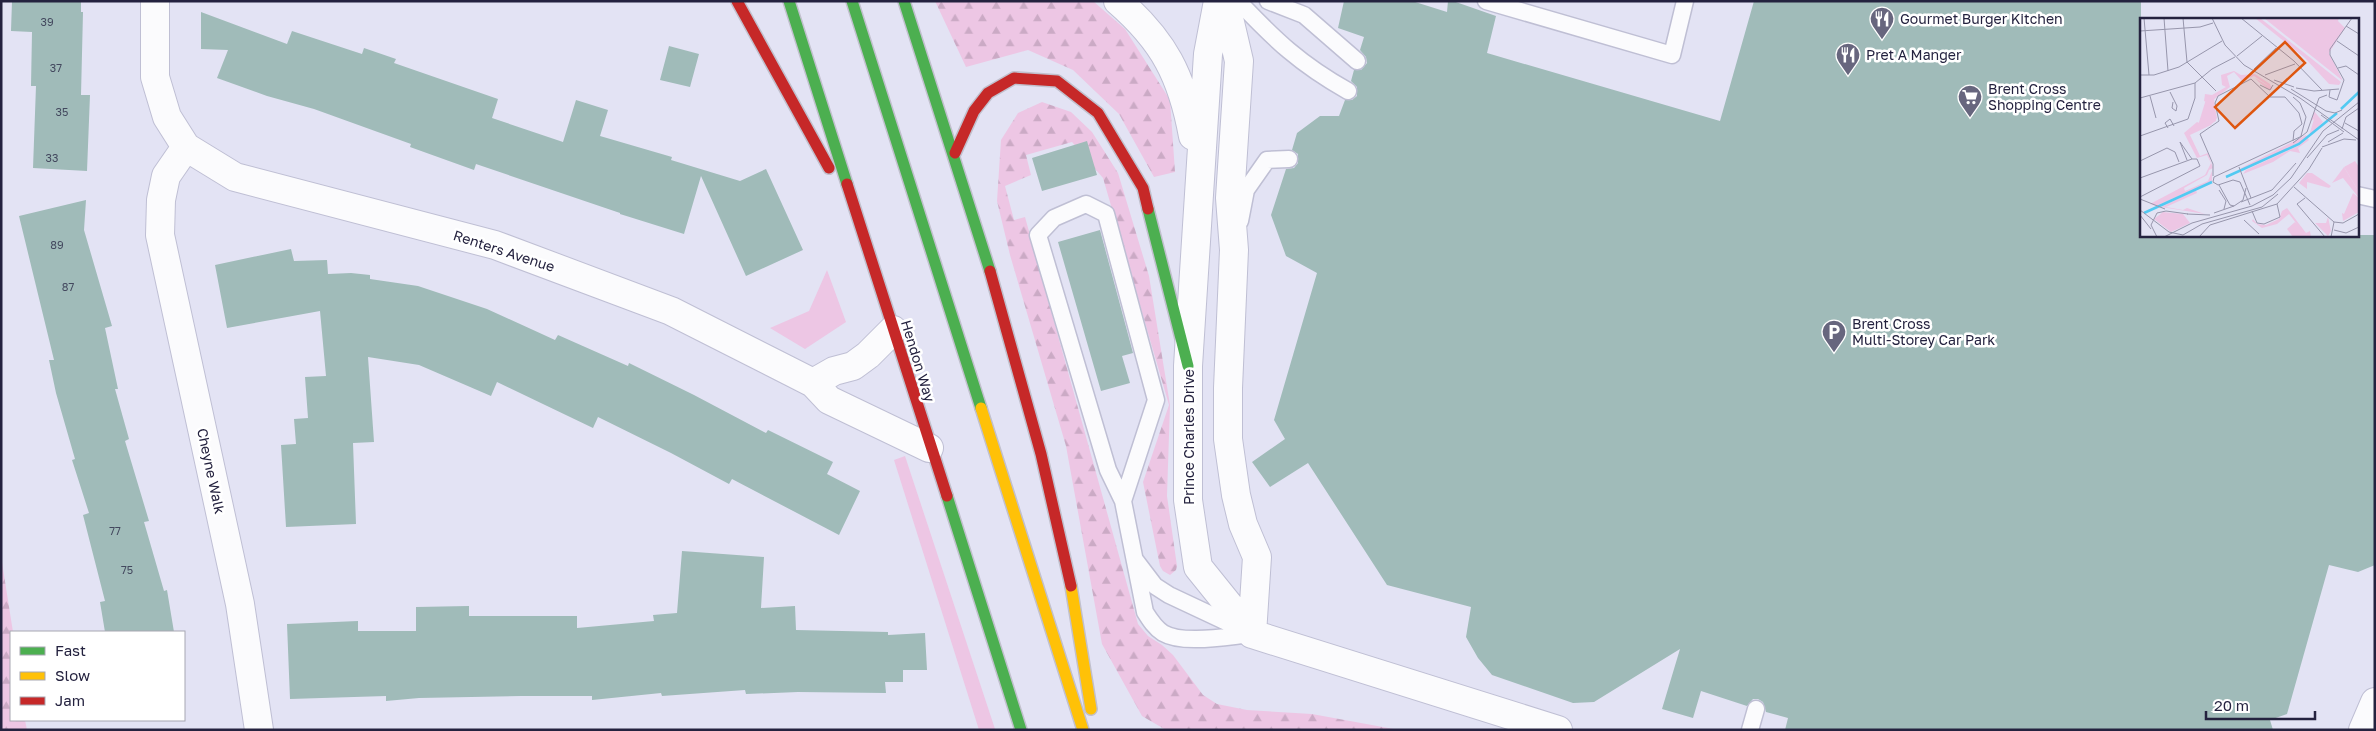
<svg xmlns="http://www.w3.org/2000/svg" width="2376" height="731" font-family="'Golos Text',sans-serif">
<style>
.grass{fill:#edc6e4}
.forest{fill:url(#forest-firs)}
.building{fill:#a0bbb9}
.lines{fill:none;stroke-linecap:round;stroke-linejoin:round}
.lane-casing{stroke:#bfbfd4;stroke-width:19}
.street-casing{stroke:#bfbfd4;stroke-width:30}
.fast-casing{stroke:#c1c0cd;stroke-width:14}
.slow-casing{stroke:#c1c0cd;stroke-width:14}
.jam-casing{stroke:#c1c0cd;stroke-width:14}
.lane{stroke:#fbfbfd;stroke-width:16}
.street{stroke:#fbfbfd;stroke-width:28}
.fast{stroke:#4caf50;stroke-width:11}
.slow{stroke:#ffc107;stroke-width:11}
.jam{stroke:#c62828;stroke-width:11}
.labels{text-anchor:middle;stroke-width:5;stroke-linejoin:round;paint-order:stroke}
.number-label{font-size:11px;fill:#43485e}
.poi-label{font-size:14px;fill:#24223f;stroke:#fff;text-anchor:start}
.street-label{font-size:14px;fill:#24223f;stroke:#fff}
.inset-river{fill:none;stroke:#52caf2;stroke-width:2.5}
.inset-road{fill:none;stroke:#9796ac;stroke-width:1}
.view{fill:#de560f;fill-opacity:0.15;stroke:#de560f;stroke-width:2.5}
.inset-edge{fill:none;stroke:#24223f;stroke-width:2.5}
</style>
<defs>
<pattern id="forest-firs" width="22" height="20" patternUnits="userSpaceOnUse" patternTransform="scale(1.25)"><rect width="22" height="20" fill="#edc6e4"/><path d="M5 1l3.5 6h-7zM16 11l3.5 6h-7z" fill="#cbaac5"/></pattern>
</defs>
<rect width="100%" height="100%" fill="#e3e3f4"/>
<!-- grass -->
<path class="grass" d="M827 270 846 322 805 349 770 328 809 311Z
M905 456 995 729 994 730H979L894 460Z"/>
<!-- forest -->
<path class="forest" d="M935 1H1093L1125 29 1170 100 1175 172 1154 177 1119 114 1073 70 1028 50 966 67Z
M1042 102 1071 112 1092 132 1118 173 1149 276 1170 405 1167 496 1177 566 1176 570 1170 575 1163 571 1160 566 1143 482 1169 405 1103 178 1072 142 1026 155 1031 175 1005 186 1014 220 1025 217 1138 624 1148 636 1162 645 1173 655 1203 695 1217 704 1247 710 1312 714 1399 730H1166L1142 716 1102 644 1066 446 1010 255 997 201 1001 140 1018 113Z
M1 556 13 632H11V720H25L27 730H1Z"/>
<!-- building -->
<path class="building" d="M12 1H81V12H83L81 95H90L87 171 33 168 36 86H31L32 32 11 31Z
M1344 1H1412L1447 12 1448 1H1453L1496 16 1487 53 1720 121 1754 1H2141V235H2375V565L2358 572 2329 565 2287 714 2270 720 2273 730H1785L1788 718 1766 712 1763 702 1758 699H1753L1747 706 1701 691 1693 718 1662 709 1680 649 1594 702 1573 703 1492 675 1478 658 1466 637 1471 607 1387 585 1308 463 1270 487 1252 462 1285 439 1274 420 1317 273 1286 256 1271 215 1286 169 1294 168 1298 163V154L1292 150 1297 133 1320 116H1339L1345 100H1352L1357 96V87L1351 81 1354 70H1361L1367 63 1366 57 1360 50 1364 37 1338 28Z
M201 12 287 44 292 31 362 54 364 48 396 59 394 63 498 99 492 118 563 142 576 100 608 110 600 136 672 157 671 160 740 181 766 169 803 250 746 276 701 176 684 234 620 214V213L476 164 474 170 410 147 411 144 314 109 267 96 217 78 228 50 201 49Z
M669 46 699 54 690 87 660 80Z
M1087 141 1097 175 1042 191 1032 158Z
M86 200 84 230 112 326 105 328 118 389H115L129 439 125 441 149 521 144 522 164 591 167 590 174 632H105L100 602 105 601 83 515 89 513 72 460 75 459 56 393 49 360H54L19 216Z
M1100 230 1133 353 1122 356 1130 383 1101 391 1058 242Z
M291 249 294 261 327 260 328 274 351 273 370 275V279L418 286 487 309 555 340 558 335 628 366 629 363 694 395 766 433 768 430 833 462 827 474 860 491 839 535 732 479 729 484 671 453 598 417 593 428 497 382 491 396 419 365 368 357 374 442 353 443 356 524 286 527 281 445 296 444 294 419 308 418 305 377 326 376 320 311 227 328 215 265Z
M682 551 764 557 761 608 795 606 796 630 888 632V635L925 633 927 670H903V682H885L886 693 798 692 746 694 745 690 662 696 661 693 592 700V696H521L419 698 386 701V696L290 699 287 624 358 621V631H416V607L469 606V616H577V628L654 621 653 615 677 613Z"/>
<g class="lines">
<defs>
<path id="lane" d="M1238 1C1275 40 1300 64 1348 91
M1268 1 1304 15 1357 61
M1486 1 1672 55 1685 1
M2357 195 2375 199
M1240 221 1246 190 1267 160 1289 159
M1123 501 1156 400 1106 214 1086 204 1054 218 1038 235 1108 470 1123 501 1145 612C1150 620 1155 628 1163 633 1183 645 1229 636 1252 634L1169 595 1155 586 1136 561
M1750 730 1756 709"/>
<path id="street" d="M155 1V77L167 117 186 147 235 177 495 245 671 311 813 383 829 400 929 448
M1118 1C1164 41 1182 76 1193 136
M1218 1 1208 54 1188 366V500L1198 567 1252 634 1558 730
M1225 1 1239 61 1230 198 1234 250 1228 388V439L1236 495 1243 524 1257 557 1252 634
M186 147 166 176 161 200 160 235 240 604 259 730
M813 383 834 371 853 366 868 355 893 330
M2363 730 2375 702"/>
<path id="fast" d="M789 1 847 184
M852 1 981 408
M904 1 990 271
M1148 209 1188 366
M947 496 1021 730"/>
<path id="slow" d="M981 408 1083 730
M1071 586 1091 709"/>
<path id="jam" d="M737 1 829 168
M955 153 974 111 988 93 1014 78 1057 81 1098 113 1143 188 1148 209
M847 184 947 496
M990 271 1041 454 1071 586"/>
</defs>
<!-- lane casing -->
<use href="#lane" class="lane-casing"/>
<!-- street casing -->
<use href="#street" class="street-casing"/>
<!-- fast casing -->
<use href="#fast" class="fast-casing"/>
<!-- slow casing -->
<use href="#slow" class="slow-casing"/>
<!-- jam casing -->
<use href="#jam" class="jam-casing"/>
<!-- lane -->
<use href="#lane" class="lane"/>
<!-- street -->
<use href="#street" class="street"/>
<!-- fast -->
<use href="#fast" class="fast"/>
<!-- slow -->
<use href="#slow" class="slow"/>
<!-- jam -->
<use href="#jam" class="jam"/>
</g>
<!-- icons -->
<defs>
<symbol id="restaurant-pin" viewBox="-11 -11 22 30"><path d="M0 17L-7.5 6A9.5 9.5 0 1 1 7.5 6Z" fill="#67667e" stroke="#fff"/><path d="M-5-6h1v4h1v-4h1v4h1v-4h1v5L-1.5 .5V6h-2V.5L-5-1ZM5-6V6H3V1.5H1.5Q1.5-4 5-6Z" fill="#fff"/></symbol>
<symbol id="supermarket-pin" viewBox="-11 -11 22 30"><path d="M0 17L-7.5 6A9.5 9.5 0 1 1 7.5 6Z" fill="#67667e" stroke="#fff"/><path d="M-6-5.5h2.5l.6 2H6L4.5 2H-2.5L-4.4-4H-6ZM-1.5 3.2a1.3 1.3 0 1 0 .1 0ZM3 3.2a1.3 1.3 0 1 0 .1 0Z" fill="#fff"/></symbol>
<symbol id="parking-pin" viewBox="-11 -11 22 30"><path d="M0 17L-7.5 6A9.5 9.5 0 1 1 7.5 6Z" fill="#67667e" stroke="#fff"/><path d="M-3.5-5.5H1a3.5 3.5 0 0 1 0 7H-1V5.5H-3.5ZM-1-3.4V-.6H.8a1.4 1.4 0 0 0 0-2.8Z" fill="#fff"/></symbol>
</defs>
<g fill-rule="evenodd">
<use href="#restaurant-pin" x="1868" y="5" width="28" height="38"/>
<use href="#restaurant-pin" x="1834" y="41" width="28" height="38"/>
<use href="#supermarket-pin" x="1956" y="83" width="28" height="38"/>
<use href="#parking-pin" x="1820" y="318" width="28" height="38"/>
</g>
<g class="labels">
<!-- number labels -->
<g class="number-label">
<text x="47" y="26">39</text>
<text x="56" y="72">37</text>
<text x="62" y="116">35</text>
<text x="52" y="162">33</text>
<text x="57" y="249">89</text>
<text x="68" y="291">87</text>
<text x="115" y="535">77</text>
<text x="127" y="574">75</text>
</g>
<!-- poi labels -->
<g class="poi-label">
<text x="1900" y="24">Gourmet Burger Kitchen</text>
<text x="1866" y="60">Pret A Manger</text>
<text x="1988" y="94">Brent Cross<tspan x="1988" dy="16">Shopping Centre</tspan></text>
<text x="1852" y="329">Brent Cross<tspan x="1852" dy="16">Multi-Storey Car Park</tspan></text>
</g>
<!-- street labels -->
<g class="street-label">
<text transform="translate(504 251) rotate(18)" y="5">Renters Avenue</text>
<text transform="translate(918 361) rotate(73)" y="5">Hendon Way</text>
<text transform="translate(1189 437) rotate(-90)" y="5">Prince Charles Drive</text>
<text transform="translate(211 471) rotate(78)" y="5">Cheyne Walk</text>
</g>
</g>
<!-- overview -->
<g transform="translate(2140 18)">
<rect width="219" height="219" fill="#e3e3f4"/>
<path d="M215 143 219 149V174L204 149ZM213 175 219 180V194L203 203 202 195 204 196ZM23 194 43 196 50 205 31 214 14 201ZM188 199 191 213 188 218 175 205H186Z" fill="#edc6e4"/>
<path d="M115 0H120L201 64 199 67 189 66 165 40ZM94 53 101 57 115 56 130 66 132 71H127L124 68 120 65 115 60 130 69 114 58 102 63 94 54 87 58 90 69 73 82 77 100 71 107 50 117 60 138 68 135 73 150 69 152 67 157 44 170 45 173 68 163 72 153V163L16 188 10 186 65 157 71 145 67 137 57 140 44 115 57 104 64 107 72 105V86L64 83 65 76 72 77 86 69 82 67 81 57ZM174 93 183 104 169 118 174 101 171 103ZM166 117 169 122 158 130 160 135 150 133 133 144 103 156 106 152 160 127 167 121 101 152V150ZM204 149 219 174V180L203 160 192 165ZM167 155H172L191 168 189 170 167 164V171L159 165ZM56 172 57 175 26 189 43 192 47 190 65 196 21 189ZM147 190 166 215 170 213 171 219H167L149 196 137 206 122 210 112 203 113 201 117 206 126 207 139 201 142 193Z" fill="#edc6e4"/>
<path d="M124 0H199L198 3 205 10 189 35 203 63ZM67 78 74 79 76 103 56 114ZM155 204 161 209 167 219H153L147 211Z" fill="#edc6e4"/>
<path class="inset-river" d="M201 91 219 74M86 159 159 126 197 95M4 195 72 164"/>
<path class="inset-road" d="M4 0 9 57M24 0 28 53M43 0 47 44 76 73M72 0 85 27 104 47 160 80 219 122M101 0 154 43 182 72M206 8 219 16M0 13 60 9 73 5M197 23 219 38M97 38 122 18M198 50 206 48 219 57M114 51 136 30M0 57H14L39 49 82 23M125 57 155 46M111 61 130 79M134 62 154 69M120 67 130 72 133 67M156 70 174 73 199 71M151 71 186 93 195 95 202 92M190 72 189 79 197 82 204 62 190 37V31L212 0M30 74 37 88 36 93 32 90 33 84M10 78 16 100M130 79H145L159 95 162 106 154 113 153 123M153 79 160 85 166 99 161 118M0 80 55 65 72 51 95 39M181 97 204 114M205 105 219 113M28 110 25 105 30 101 34 108M202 111 206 99 219 90M60 116 79 103 75 85 78 78 111 61M60 116 73 146V158M0 118 48 101 55 80V65M188 124 203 115M153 125 167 114 179 80 187 77M182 129 204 121 216 122M167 140 187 117 199 112M47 142 40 124 52 141M0 143 27 130 35 134 39 144M99 149 111 180M0 160 52 141M79 167 90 187 94 188 103 182 106 170M154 169 194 204 191 219M79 172 86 183 84 191M0 179 60 148 57 141H52M165 180 157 186 185 219M0 181 25 191M101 184 132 172 156 145M110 187 100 164 93 162 78 167 73 164 74 159 162 118M0 192 29 214 43 217 62 206 122 189 138 176M112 193 117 205 124 206 140 199 137 186M74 195 94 188M47 196 70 197M0 197 11 211M104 202 119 216M194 204 203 205 219 196M194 212 206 215 219 209M17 219 11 207 17 195 26 193 48 196M24 219 52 205 112 188 133 177 151 160 183 113 219 84M59 219 70 207 137 186 169 151 182 130"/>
<path class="view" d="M145 24 165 45 95 110 75 89Z"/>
<rect width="219" height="219" class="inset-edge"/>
</g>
<!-- border -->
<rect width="2376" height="731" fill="none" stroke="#24223f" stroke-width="5"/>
<!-- legend -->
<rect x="10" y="631" width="175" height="90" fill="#ffffff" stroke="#a7a7b2"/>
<rect x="20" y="647" width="25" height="8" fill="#4caf50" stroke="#a7a7b2"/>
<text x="55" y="656" font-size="15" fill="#24223f">Fast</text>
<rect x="20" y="672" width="25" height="8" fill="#ffc107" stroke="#a7a7b2"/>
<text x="55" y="681" font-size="15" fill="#24223f">Slow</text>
<rect x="20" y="697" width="25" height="8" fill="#c62828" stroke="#a7a7b2"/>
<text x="55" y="706" font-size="15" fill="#24223f">Jam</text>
<!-- scale -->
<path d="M2206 711v8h109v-8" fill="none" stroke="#24223f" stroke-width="2.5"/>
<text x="2214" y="711" font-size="15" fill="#24223f" stroke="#ffffff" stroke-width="4" paint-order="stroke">20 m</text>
</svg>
